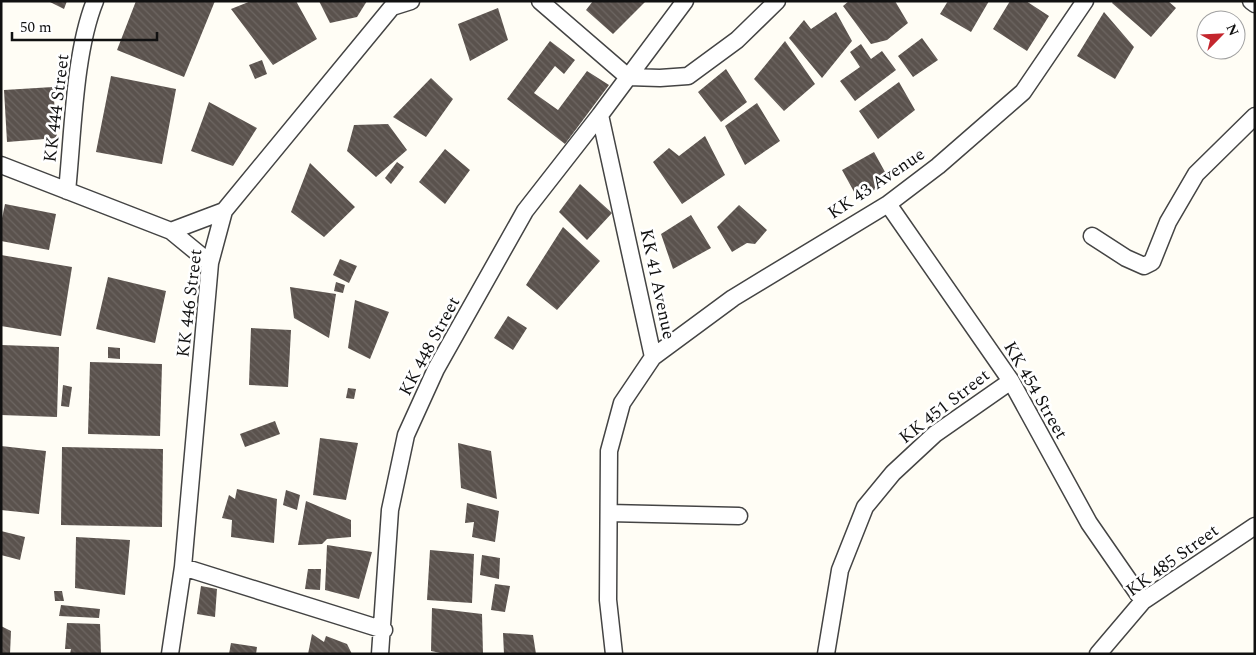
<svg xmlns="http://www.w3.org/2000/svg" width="1256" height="655" font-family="Spectral,serif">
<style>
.building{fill:url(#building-back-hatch)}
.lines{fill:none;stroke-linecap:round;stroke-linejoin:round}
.minor-casing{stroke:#444;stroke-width:19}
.minor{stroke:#fff;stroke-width:16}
.labels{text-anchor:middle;stroke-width:5;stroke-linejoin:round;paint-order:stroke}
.street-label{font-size:18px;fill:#111;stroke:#fff}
</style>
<defs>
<pattern id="building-back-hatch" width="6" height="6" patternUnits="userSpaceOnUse" patternTransform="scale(1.25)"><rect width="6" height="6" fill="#5a524d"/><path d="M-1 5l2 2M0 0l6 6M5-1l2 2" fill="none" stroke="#6d6662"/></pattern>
</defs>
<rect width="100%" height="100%" fill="#fffdf5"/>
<!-- building -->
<path class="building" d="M48 1H67L64 9Z
M136 1H215L184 77 117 50Z
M251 1H296L317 39 273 65 231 9Z
M319 1H367L357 17 330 23Z
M593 1H646L613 34 586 10Z
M849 1H895L908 23 887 40 871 44 843 6Z
M948 1H989L971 32 940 14Z
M1010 1H1026L1049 16 1027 51 993 29Z
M1113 1H1168L1176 8 1151 37 1112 3Z
M498 8 508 40 470 61 458 24Z
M836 12 852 41 822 78 789 38 804 20 811 29Z
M1104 12 1134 47 1115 79 1077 56Z
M922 38 938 60 913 77 898 56Z
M550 41 575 60 564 74 555 66 534 93 558 110 587 71 609 85 565 144 507 99Z
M785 41 815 84 784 111 754 79Z
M861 44 871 59 882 51 896 70 855 101 840 81 860 67 850 52Z
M262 60 267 74 255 79 249 65Z
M726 69 747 102 721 122 698 92Z
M111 76 176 89 162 164 96 152Z
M431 78 453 99 426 137 393 117Z
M899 82 915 110 878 139 859 111Z
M53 87 57 138 7 142 4 90Z
M209 102 257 128 233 166 191 151Z
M757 103 780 141 745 165 725 126Z
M388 124 407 150 376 177 347 151 354 125Z
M705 136 725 175 682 204 653 162 669 148 679 156Z
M445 149 470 170 445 204 419 182Z
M874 152 890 181 858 199 842 170Z
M397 162 404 167 391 184 385 178Z
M310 163 355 207 324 237 291 212Z
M580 184 612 213 587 240 559 212Z
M5 204 56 214 49 250 1 241V223Z
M739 205 767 230 755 244 747 243 732 252 717 227Z
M691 215 711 248 673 269 661 234Z
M563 227 600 261 557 310 526 285Z
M1 255 72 267 61 336 1 326Z
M340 259 357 266 349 283 333 275Z
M108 277 166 291 155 343 96 329Z
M336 282 345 285 343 293 334 291Z
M290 287 336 294 329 338 294 318Z
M355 300 389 312 370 359 348 348Z
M508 316 527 328 513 350 494 338Z
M251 328 291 330 288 387 249 385Z
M1 345 59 347 57 417 1 415Z
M108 347 120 348V359L108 358Z
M90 362 162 364 160 436 88 434Z
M63 385 72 387 69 407 61 406Z
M348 388 356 389 354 399 346 398Z
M275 421 280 434 245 447 240 434Z
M320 438 358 443 346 500 313 495Z
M458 443 491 451 497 499 461 488Z
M1 446 46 451 39 514 1 510Z
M62 447 163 449 162 527 61 525Z
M237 489 277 499 274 543 231 537 232 520 222 518 229 495 235 499Z
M286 490 300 495 297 510 283 505Z
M306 501 351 520V537L327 539 322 544 298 545Z
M467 503 499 511 495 542 472 537 474 522 465 523Z
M1 531 25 537 20 560 1 555Z
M76 537 130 540 125 595 75 588Z
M327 545 372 552 359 599 325 590Z
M430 550 474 554 472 603 427 600Z
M482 555 500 558 499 579 480 575Z
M308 569H321L320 590 305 589Z
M495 584 510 586 505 612 491 610Z
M201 586 217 589 215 617 197 614Z
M54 591H62L64 601H55Z
M61 605 100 609 99 618 59 616Z
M432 608 482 614 483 654H445L431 651Z
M67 623 100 624 101 654H70L71 649H65Z
M1 626 11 631 10 654H1Z
M503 633 533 635 536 654H504Z
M312 634 324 642 326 636 347 644 352 654H308Z
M231 643 257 647 256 654H229Z"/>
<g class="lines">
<defs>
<path id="minor" d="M540 1 628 77 660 78 688 76 737 40 777 1
M1251 1 1255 4
M1 165 171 231 210 263
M67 191C73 134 74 53 95 1
M888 204 1011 381 1089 523 1143 601
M171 231 224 211
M1092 236 1126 258 1144 266 1152 262 1168 222 1196 174 1255 116
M653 357 733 298 888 204 938 166 1023 92 1085 1
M609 513 739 516
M183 567 384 630
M170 654 183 567 210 263 224 211 392 7 411 1
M380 654 390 510 406 435 436 369 525 211 600 115
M614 654 608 600 609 451 622 403 653 357 600 115 685 1
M826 654 840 570 865 507 893 473 935 434 1011 381
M1098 654 1143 601 1255 526"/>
</defs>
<!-- minor casing -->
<use href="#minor" class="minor-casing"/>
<!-- minor -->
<use href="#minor" class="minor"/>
</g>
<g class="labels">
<!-- street labels -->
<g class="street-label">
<text transform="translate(56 108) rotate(-83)" y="6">KK 444 Street</text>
<text transform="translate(876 183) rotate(-34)" y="6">KK 43 Avenue</text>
<text transform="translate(658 284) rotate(78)" y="6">KK 41 Avenue</text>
<text transform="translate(189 303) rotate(-83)" y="6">KK 446 Street</text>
<text transform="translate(429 346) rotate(-62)" y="6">KK 448 Street</text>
<text transform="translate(1036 390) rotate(60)" y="6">KK 454 Street</text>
<text transform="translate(944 406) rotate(-38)" y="6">KK 451 Street</text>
<text transform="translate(1172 560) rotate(-36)" y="6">KK 485 Street</text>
</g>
</g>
<!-- border -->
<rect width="1256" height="655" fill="none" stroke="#111111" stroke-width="5"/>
<!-- north arrow -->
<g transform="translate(1221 35) rotate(66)"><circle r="24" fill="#ffffff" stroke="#a0a0a0"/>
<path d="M0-4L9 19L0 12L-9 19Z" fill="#c4262e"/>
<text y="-8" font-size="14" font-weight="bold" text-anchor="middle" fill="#111111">N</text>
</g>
<!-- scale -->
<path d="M12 32v8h145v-8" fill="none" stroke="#111111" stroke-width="2.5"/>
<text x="20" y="32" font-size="15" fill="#111111" stroke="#ffffff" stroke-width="4" paint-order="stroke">50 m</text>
</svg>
